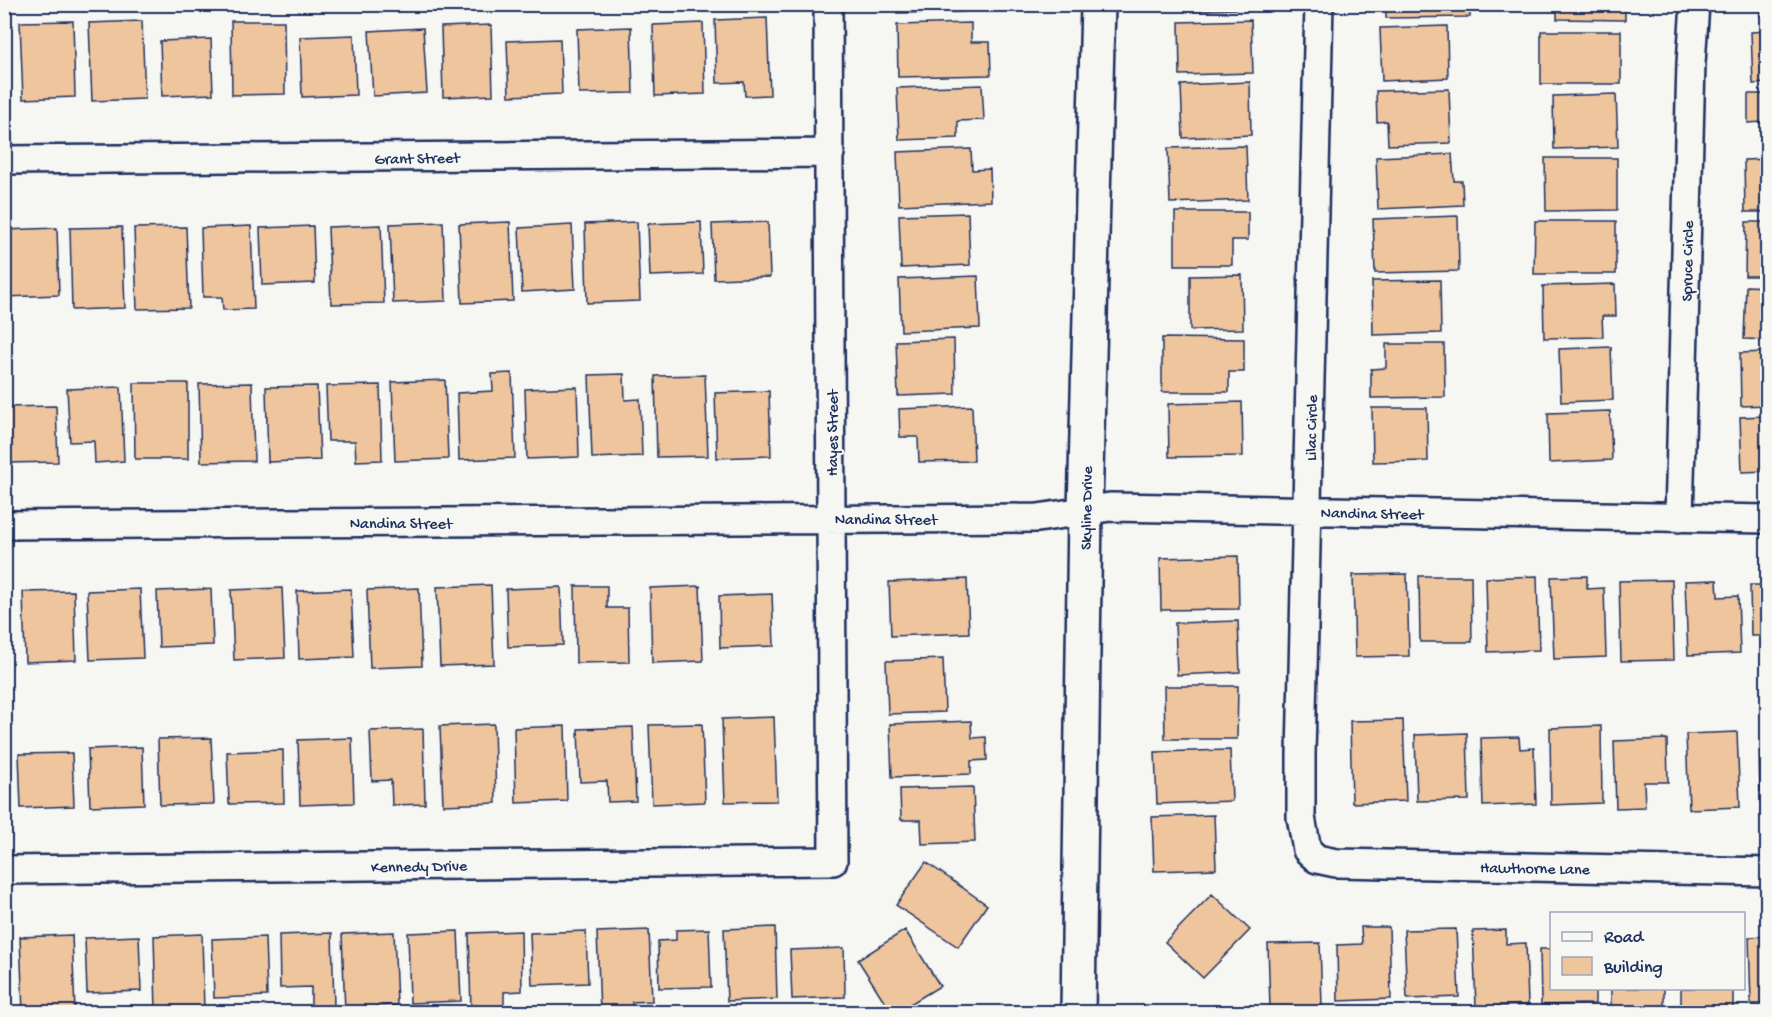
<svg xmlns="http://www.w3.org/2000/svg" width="1772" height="1017" font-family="'Gochi Hand',sans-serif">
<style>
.building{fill:#efc59e;stroke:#1b2f5e;stroke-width:1.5}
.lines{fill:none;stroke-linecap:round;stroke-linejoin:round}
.street-casing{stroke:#1b2f5e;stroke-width:32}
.secondary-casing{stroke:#1b2f5e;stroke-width:38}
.street{stroke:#f6f6f2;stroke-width:27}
.secondary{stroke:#f6f6f2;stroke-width:33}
.labels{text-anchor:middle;stroke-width:4.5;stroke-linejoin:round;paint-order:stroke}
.street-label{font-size:16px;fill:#1b2f5e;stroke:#f6f6f2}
</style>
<rect width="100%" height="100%" fill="#f6f6f2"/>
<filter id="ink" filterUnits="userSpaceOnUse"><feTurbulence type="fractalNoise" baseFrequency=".0167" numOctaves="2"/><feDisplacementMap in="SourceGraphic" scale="12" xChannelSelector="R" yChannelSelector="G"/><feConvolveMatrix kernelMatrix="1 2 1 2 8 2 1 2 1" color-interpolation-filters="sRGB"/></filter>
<g filter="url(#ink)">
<!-- building -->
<path class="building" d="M897 4H963V12L897 13Z
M1190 4H1258V8L1191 11Z
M1386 4H1470V17L1386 18Z
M1557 4H1625V20L1557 19Z
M1760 4H1768V16H1760Z
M767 18 770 95 745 96 744 82 717 83 715 20Z
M1251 20 1253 73 1180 75 1179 22Z
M73 21 75 97 23 99 20 22Z
M142 21 145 99 92 101 89 23Z
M231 21H284L285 94 232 95Z
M703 23 705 94 655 96 653 25Z
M971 23V42H990L991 75 898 77 897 25Z
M4 24 7 99H4Z
M491 25 493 95 443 97 441 27Z
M1447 26 1448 78 1382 81 1380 28Z
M631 27 633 93 579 94 577 29Z
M423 28 427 93 373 96 369 31Z
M1541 31H1621V84H1541Z
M1768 31V83L1753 84 1751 32Z
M354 35 356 95 302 97 300 37Z
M211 39 213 94 162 96 160 41Z
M560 39 562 94 509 96 507 41Z
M1250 82 1251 135 1183 138 1181 85Z
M982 85 984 120 958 121V138L899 140 897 88Z
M1449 89 1451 143 1388 145 1387 121 1377 122 1376 91Z
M1616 94 1618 147 1554 149 1553 96Z
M1748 94H1768V147L1763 148 1762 122 1748 123Z
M1246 146 1248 200 1170 203 1168 148Z
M971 149 972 170 990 169 991 201 899 205 897 152Z
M1452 154 1454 181H1462L1463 205 1378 209 1376 157Z
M1545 158H1617V210L1546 211Z
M1768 159V212H1745L1744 160Z
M1175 212H1248V240H1232V265H1175Z
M968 213 970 265 901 268 899 215Z
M1458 216 1459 271 1375 273 1373 219Z
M1535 221H1616V274H1534Z
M443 222 446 301 393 303 390 224Z
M510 222 513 301 462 303 459 224Z
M637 222 640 301 587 303 585 224Z
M701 222 703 274 650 276 648 224Z
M768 222 770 277 714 279 712 224Z
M1746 222H1768V276H1745Z
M381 225 384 303 331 304 328 227Z
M572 225 575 289 522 292 519 228Z
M251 226 254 309 223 310 222 297H203L201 228Z
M313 226 315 283 262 285 260 228Z
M122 227 125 308 72 310 70 228Z
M186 227 189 308 137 309 134 228Z
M57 228 59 295 4 297V230Z
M1242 275 1243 329 1190 330V276Z
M978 276 980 328 901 331 899 279Z
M1440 280 1441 333 1373 335 1372 281Z
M1615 284 1616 316H1602L1603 337 1544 338 1543 286Z
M1746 286 1768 287V340L1744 339Z
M1162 338 1244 339V372H1229V392H1162Z
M954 339 955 394 898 396 896 341Z
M1386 344H1444L1445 397 1371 398V369L1386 368Z
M1611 347 1613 400 1561 402 1559 349Z
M1768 352V405L1741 406 1740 353Z
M512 373 515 458 459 460 457 393 493 391 492 374Z
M624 374 625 400 640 399 642 456 592 458 589 375Z
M705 375 708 456 657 457 655 376Z
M445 380 448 459 395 461 392 382Z
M134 383H188V459H135Z
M252 383 254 461 201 462 199 384Z
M380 385 382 460 356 461 355 441H328L326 386Z
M317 386 320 460 268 462 266 387Z
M121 387 124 461 95 463 94 441 70 442 67 389Z
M577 387 579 457 527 459 525 389Z
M769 391 771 456 717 458 715 393Z
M1242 402 1243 456 1169 457 1168 404Z
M56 406 58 462 5 463 4 407Z
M972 406 974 461 919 462 918 437H900L899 409Z
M1372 408H1427L1428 461 1373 462Z
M1610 411 1612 460 1549 463 1548 413Z
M1768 416V471L1742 472 1740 417Z
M1238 556 1239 609 1161 610 1160 558Z
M1407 574 1409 656 1355 657 1353 575Z
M1419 576H1471L1472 642H1420Z
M1537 576 1539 650 1488 652 1486 578Z
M1587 576V589L1604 588 1606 657 1554 659 1551 577Z
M967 579 969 633 891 636 889 582Z
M1672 580 1674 660 1621 661 1619 581Z
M1717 580 1718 597 1738 596 1740 653 1688 655 1685 581Z
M491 585 494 664 440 666 437 587Z
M1750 585H1768V636H1751Z
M575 586H607V608H628L629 662 576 663Z
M700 586 703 661 652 663 650 588Z
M561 587 563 645 508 647 506 589Z
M282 588 285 658 234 660 231 590Z
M419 588 422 666 370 668 367 590Z
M140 589 143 658 90 660 87 591Z
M211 589 213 645 159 647 157 591Z
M351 589 354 657 299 659 297 591Z
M74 591 76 660 25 662 23 592Z
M772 594 774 646 720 648 719 596Z
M1238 621 1240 672 1177 675 1175 623Z
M943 659 945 712 888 714 886 661Z
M1164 686H1238L1237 739H1165Z
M774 717 777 801 725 802 722 719Z
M1403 720 1406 801 1352 803 1350 721Z
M971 721 972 738 986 737 987 760 971 761V774L892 777 890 724Z
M494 724 496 803 443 805 440 726Z
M702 724 705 802 652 804 649 725Z
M565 726 567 801 516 803 514 728Z
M1601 726 1602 803 1551 805 1550 728Z
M633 727 636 801 608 802 607 781 580 782 578 729Z
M423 729 425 804 392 805 391 780 372 781 370 731Z
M1737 732 1740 807 1689 809 1686 734Z
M1467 733 1469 800 1417 801 1415 735Z
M1519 737 1520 749 1534 748 1536 804 1483 806 1481 738Z
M211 738 214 804 160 805 158 739Z
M352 738 354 803 300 805 298 740Z
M1667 739 1668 782H1644L1645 807 1616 808 1614 741Z
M4 740 7 806H4Z
M142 747 144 804 90 806 88 749Z
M283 750 284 803 229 804 227 752Z
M1230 750 1232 801 1157 804 1155 752Z
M1759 751H1768V791H1760Z
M72 753 74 806 21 808 19 754Z
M973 787 975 842 922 844 921 820H901L900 789Z
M1214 815 1216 869 1154 871 1152 817Z
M926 862 987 905 958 947 896 905Z
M1212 894 1250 930 1203 978 1165 942Z
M775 927 777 999 727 1001 724 929Z
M1361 927H1389L1391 999 1338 1001 1337 945 1362 944Z
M709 929 711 987 659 988 658 941 676 940V930Z
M1456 929 1459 997 1407 999 1404 930Z
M649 930 652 1001 632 1002V1012H600L597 932Z
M905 930 940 986 897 1012H891L858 960Z
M1506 930V944L1526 943 1528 1005 1476 1007 1473 931Z
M458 931 461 1001 410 1003 408 933Z
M521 931 522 991 504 992V1012H471L469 933Z
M586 931 588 983 532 985 530 933Z
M394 932 397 1005 377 1006V1012H345L342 934Z
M332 933 334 1007 311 1008V987L280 988 279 935Z
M202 934 204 1012H156L154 936Z
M72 935 75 1012H23L20 937Z
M4 936H8L9 993H4Z
M139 936 141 991 87 993 85 938Z
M1768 936V1012H1767V1004H1751L1749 937Z
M265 937 267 996 214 998 212 939Z
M1320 943 1322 1006 1270 1008 1268 944Z
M844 948 845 997 792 999 790 950Z
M1540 949H1552V988H1595V1004L1541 1005Z
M1611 988H1664V1012H1611Z
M1681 988H1733V1009L1681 1010Z"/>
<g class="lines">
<defs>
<path id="street" d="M1319 4 1301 754V817L1307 850 1317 859 1336 863 1768 872
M4 160 830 153
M1679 518 1691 63 1695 4
M4 525 1038 518 1110 507 1768 519
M4 870 833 861 828 4"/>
<path id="secondary" d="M1078 1012 1085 511 1098 4"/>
</defs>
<!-- street casing -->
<use href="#street" class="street-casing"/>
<!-- secondary casing -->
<use href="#secondary" class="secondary-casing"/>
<!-- street -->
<use href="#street" class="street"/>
<!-- secondary -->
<use href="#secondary" class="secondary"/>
</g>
</g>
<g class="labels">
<!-- street labels -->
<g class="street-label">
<text transform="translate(417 157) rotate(-1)" y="6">Grant Street</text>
<text transform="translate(1686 261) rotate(-89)" y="6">Spruce Circle</text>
<text transform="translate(1310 428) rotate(-89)" y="6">Lilac Circle</text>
<text transform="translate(831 433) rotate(-90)" y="6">Hayes Street</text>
<text transform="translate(1085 508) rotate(-89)" y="6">Skyline Drive</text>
<text transform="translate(1372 512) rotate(1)" y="6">Nandina Street</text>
<text x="886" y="524">Nandina Street</text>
<text x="401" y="528">Nandina Street</text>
<text transform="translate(419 865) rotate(-1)" y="6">Kennedy Drive</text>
<text transform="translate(1535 867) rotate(1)" y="6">Hawthorne Lane</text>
</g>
</g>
<!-- margin -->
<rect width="1772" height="1017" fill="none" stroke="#f6f6f2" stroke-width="24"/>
<rect x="12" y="12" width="1748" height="993" fill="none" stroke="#1b2f5e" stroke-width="2" filter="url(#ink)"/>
<!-- legend -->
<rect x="1550" y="912" width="195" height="78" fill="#f6f6f2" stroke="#9ea6b7" stroke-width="1.5"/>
<rect x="1562" y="932" width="30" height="9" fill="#f6f6f2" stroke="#9ea6b7" stroke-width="1.5"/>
<text x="1604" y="942" font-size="18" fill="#1b2f5e">Road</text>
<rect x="1562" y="957" width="30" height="18" fill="#efc59e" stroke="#9ea6b7" stroke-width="1.5"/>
<text x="1604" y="972" font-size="18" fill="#1b2f5e">Building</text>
</svg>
